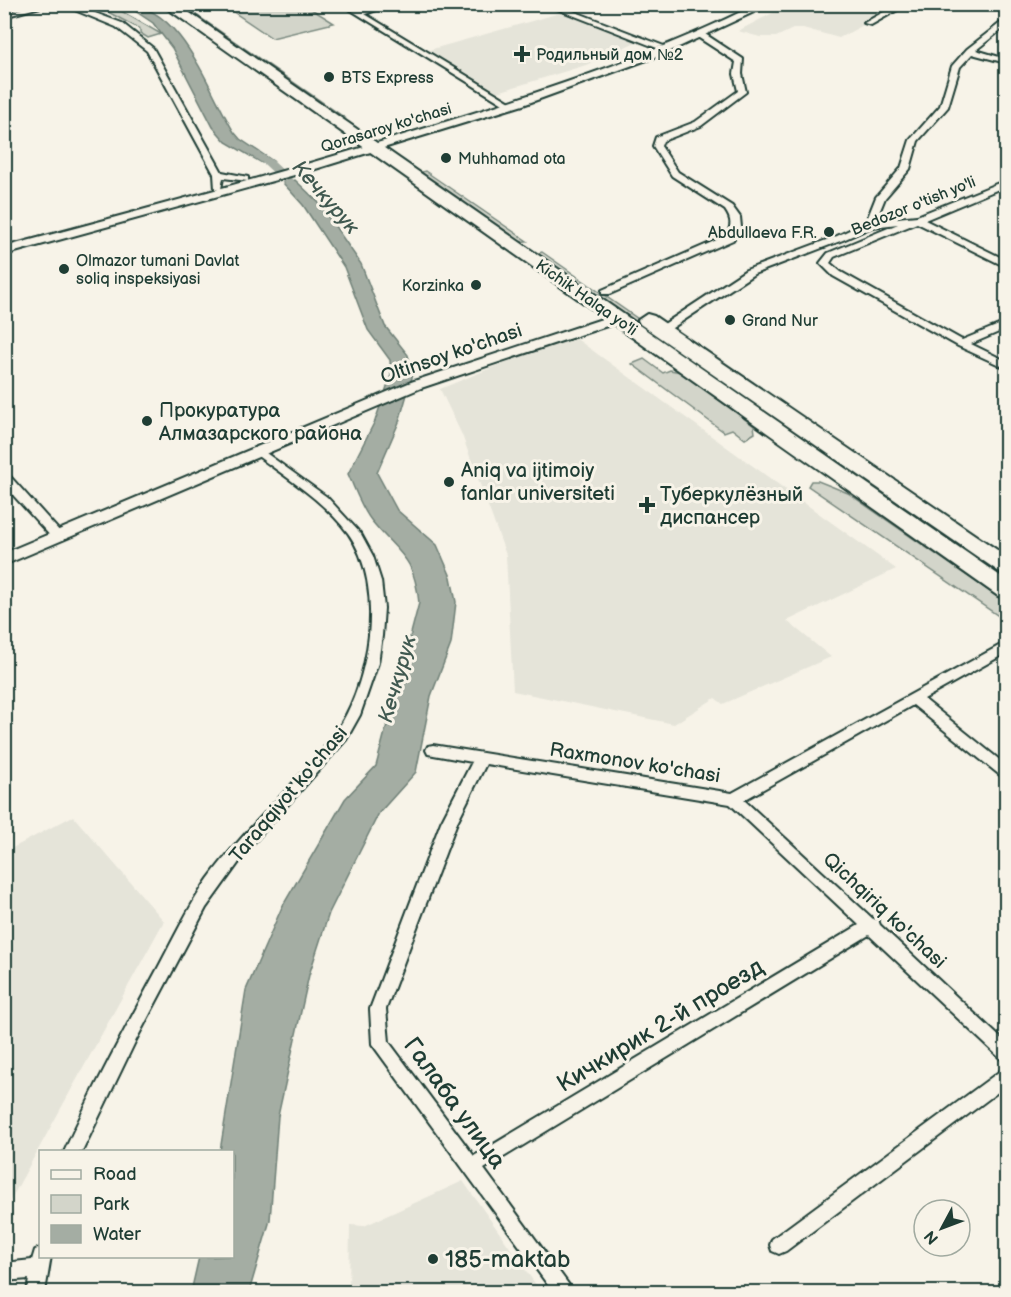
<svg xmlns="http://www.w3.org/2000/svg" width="1011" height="1297" font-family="'Balsamiq Sans',sans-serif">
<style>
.built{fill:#e5e4d9}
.green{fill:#d3d5ca;stroke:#79897f;stroke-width:1.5}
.water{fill:#a4ada3;stroke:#6f8077;stroke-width:1.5}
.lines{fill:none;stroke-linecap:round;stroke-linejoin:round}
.canal{fill:#a4ada3;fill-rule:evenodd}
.street-casing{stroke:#1f3d34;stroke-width:4}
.secondary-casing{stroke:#1f3d34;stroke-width:4}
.highway-casing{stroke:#1f3d34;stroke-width:4}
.street{fill:#f7f3e8;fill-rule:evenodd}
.secondary{fill:#f7f3e8;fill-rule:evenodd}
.highway{fill:#f7f3e8;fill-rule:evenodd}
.poi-dot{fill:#1f3d34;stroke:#f7f3e8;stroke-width:2}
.labels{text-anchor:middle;stroke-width:6;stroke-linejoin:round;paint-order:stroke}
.far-poi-label{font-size:16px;fill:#1f3d34;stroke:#f7f3e8;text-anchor:start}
.far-street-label{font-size:16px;fill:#1f3d34;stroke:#f7f3e8}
.street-label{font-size:20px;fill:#1f3d34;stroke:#f7f3e8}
.poi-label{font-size:20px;fill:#1f3d34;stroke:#f7f3e8;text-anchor:start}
.water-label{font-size:21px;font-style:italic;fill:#405950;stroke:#f7f3e8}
.near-street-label{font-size:24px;fill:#1f3d34;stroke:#f7f3e8}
.near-poi-label{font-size:24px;fill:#1f3d34;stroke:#f7f3e8;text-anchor:start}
</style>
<rect width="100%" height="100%" fill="#f7f3e8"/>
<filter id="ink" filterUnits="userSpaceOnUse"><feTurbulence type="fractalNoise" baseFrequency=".0167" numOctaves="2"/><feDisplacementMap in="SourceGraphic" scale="12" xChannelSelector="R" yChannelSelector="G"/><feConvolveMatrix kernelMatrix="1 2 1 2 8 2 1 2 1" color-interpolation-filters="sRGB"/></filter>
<g filter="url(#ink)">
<!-- built -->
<path class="built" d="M788 5H901L839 38 803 28H795L776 37H760L738 31Z
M567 11 640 40 586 65 498 92 429 50Z
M571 335 896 569 787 621 831 657 723 704 715 698 674 724 513 691 506 555 462 435 440 389Z
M73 816 164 921 5 1210V852Z
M463 1181 541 1292H349L350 1225 364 1226Z"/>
<!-- green -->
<path class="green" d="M86 5H111L161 34 148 38 140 33V29L108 12 83 6Z
M174 5H182L345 118 341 119Z
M223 5H305L334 23 272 38Z
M425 171 527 241 517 242 418 173Z
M542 252 898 500 892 503 535 254Z
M644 359 663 373 670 370 681 372 754 426 755 433 745 439 732 429 724 432 632 364Z
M811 481H818L848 493 1006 603V621L808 486Z"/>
<!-- water -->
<path class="water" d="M126 5C181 4 209 92 234 132L240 139 273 161 262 163 226 142 213 127 172 48 153 23Z
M295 180 319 203 361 264 385 326 408 355 413 374 399 422 377 473 397 510 437 545 451 577 456 602 451 644 431 696 416 772 379 813 329 913 309 975 278 1116 270 1220 249 1292H191L199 1257 232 1256V1152L220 1151 246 990 282 907 345 799 376 766 419 603C414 554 398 554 371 520 361 507 355 489 348 474L375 421 391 375 390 360 368 330 344 267 303 205 283 183Z"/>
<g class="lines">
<!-- canal -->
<path class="canal" d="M251 148 272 160 307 193V197H299L264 164 247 153 246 151Z"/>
<defs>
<path id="street" d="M37 4H51L4 17V13Z
M60 4H71L122 23 153 48 222 172 248 177V181L223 178 221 189H215L214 174 147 51 116 27Z
M341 4H350L360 10 381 4H394L365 14 515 105 508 107Z
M544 4H555L664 46 657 48Z
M898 4H908L871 25 864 23Z
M1003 21H1006V26L976 50 1006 59V63L972 54 960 67 948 107 918 141 910 169 885 198 876 220 917 216 1006 180V186L925 220 1006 260V267L917 223 834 257 830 263 841 272 962 340 1006 322V329L971 344 1006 361V368L958 346 833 276 820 263 828 253 898 224 872 227 843 240 754 274 666 332H658V328L746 270 837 236 866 222 876 197 901 168 910 140 940 106 952 66 967 49Z
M699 34H705L743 59 742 74 746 92 701 126 663 141 661 146 678 172 732 206 740 217 741 227 733 240 610 294H602V290L726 236C732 226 732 220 725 210L672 176 653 146 656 137 695 122 738 91 734 74 736 62 699 38Z
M259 448 327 497 361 534 373 556 381 581 384 608 382 636 378 663 360 715 346 740 250 847 206 908 135 1042 82 1152H64C93 1088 126 1027 159 966 175 936 189 906 208 879 245 828 293 788 331 739 370 689 387 587 348 533 324 501 287 478 255 454L253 452Z
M4 474H8L62 534 64 537 62 540H54L4 485Z
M1006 642V653L924 699 1006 765V777L1001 776 913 705 744 800 873 919 878 920 880 925 1006 1043V1060L1000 1058 869 935 484 1169 574 1292H553L372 1044 370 1009 441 822 472 762 428 754 426 750 428 746 433 745 732 793ZM486 764 730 804 859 925 474 1156 389 1042 386 1009 457 822Z
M1006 1068V1086L786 1251 779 1254 772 1251 770 1245 772 1239 1000 1071Z
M40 1248V1256H51L45 1292H27L29 1279 4 1281V1263L32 1260 35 1250Z"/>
<path id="secondary" d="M757 4H771L666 53 523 105 309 171 4 255V247C158 206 312 165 464 116 564 84 663 51 757 4Z
M617 314 622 315V321L421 388 4 565V553L411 382Z"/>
<path id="highway" d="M161 4H177L1006 580V598L998 596Z
M647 314 654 316 1006 556V573L998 571 640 324 638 320Z"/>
</defs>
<!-- street casing -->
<use href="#street" class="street-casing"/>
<!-- secondary casing -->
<use href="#secondary" class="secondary-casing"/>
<!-- highway casing -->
<use href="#highway" class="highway-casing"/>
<!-- street -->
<use href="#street" class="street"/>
<!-- secondary -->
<use href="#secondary" class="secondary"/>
<!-- highway -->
<use href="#highway" class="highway"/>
</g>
</g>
<!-- markers -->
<g class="poi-dot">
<path d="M519 45h6v6h6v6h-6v6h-6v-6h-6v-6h6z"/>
<circle cx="329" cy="77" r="6"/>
<circle cx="446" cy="158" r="6"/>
<circle cx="829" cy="232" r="6"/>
<circle cx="64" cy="269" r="6"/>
<circle cx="476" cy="285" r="6"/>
<circle cx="730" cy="320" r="6"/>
<circle cx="147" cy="421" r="6"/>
<circle cx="449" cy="482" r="6"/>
<path d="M644 496h6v6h6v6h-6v6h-6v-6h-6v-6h6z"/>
<circle cx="433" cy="1259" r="6"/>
</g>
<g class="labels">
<!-- far-poi labels -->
<g class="far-poi-label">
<text x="536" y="60">Родильный дом №2</text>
<text x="341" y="83">BTS Express</text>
<text x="458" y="164">Muhhamad ota</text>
<text x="817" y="238" text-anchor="end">Abdullaeva F.R.</text>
<text x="76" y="266">Olmazor tumani Davlat<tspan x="76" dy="18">soliq inspeksiyasi</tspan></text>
<text x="464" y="291" text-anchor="end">Korzinka</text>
<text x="742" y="326">Grand Nur</text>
</g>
<!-- far-street labels -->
<g class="far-street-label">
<text transform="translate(386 127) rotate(-17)" y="6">Qorasaroy ko'chasi</text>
<text transform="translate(913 205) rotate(-22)" y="6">Bedozor o'tish yo'li</text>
<text transform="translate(587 297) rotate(35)" y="6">Kichik Halqa yo'li</text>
</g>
<!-- street labels -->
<g class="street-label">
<text transform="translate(451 353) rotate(-19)" y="7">Oltinsoy ko'chasi</text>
<text transform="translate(635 762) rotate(9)" y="7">Raxmonov ko'chasi</text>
<text transform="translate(288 794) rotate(-50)" y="7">Taraqqiyot ko'chasi</text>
<text transform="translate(885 910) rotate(43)" y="7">Qichqiriq ko'chasi</text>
</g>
<!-- poi labels -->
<g class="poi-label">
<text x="159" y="417">Прокуратура<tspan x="159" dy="23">Алмазарского района</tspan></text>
<text x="461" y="477">Aniq va ijtimoiy<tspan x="461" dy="23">fanlar universiteti</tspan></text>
<text x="660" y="501">Туберкулёзный<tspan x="660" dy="23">диспансер</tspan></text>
</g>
<!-- water labels -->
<g class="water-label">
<text transform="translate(326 197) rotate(49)" y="7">Кечкурук</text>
<text transform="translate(397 679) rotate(-74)" y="7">Кечкурук</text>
</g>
<!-- near-street labels -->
<g class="near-street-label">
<text transform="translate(660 1025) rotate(-31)" y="8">Кичкирик 2-й проезд</text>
<text transform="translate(455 1103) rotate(54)" y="8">Галаба улица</text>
</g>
<!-- near-poi labels -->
<g class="near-poi-label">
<text x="445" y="1267">185-maktab</text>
</g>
</g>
<!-- margin -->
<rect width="1011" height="1297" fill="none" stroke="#f7f3e8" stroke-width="24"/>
<rect x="12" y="12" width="987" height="1273" fill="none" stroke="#1f3d34" stroke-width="2" filter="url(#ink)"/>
<!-- legend -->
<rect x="39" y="1150" width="195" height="108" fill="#f7f3e8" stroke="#a1aaa0" stroke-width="1.5"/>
<rect x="51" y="1170" width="30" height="9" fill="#f7f3e8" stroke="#a1aaa0" stroke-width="1.5"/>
<text x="93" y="1180" font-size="18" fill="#1f3d34">Road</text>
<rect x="51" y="1195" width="30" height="18" fill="#d3d5ca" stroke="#a1aaa0" stroke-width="1.5"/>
<text x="93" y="1210" font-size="18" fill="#1f3d34">Park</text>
<rect x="51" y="1225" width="30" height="18" fill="#a4ada3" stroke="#a1aaa0" stroke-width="1.5"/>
<text x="93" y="1240" font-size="18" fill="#1f3d34">Water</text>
<!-- north arrow -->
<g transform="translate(942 1228) rotate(229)"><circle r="28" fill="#f7f3e8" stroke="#a1aaa0" stroke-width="1.5"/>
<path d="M0-4.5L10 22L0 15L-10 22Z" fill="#1f3d34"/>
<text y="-9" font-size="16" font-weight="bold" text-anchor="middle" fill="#1f3d34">N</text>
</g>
</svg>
